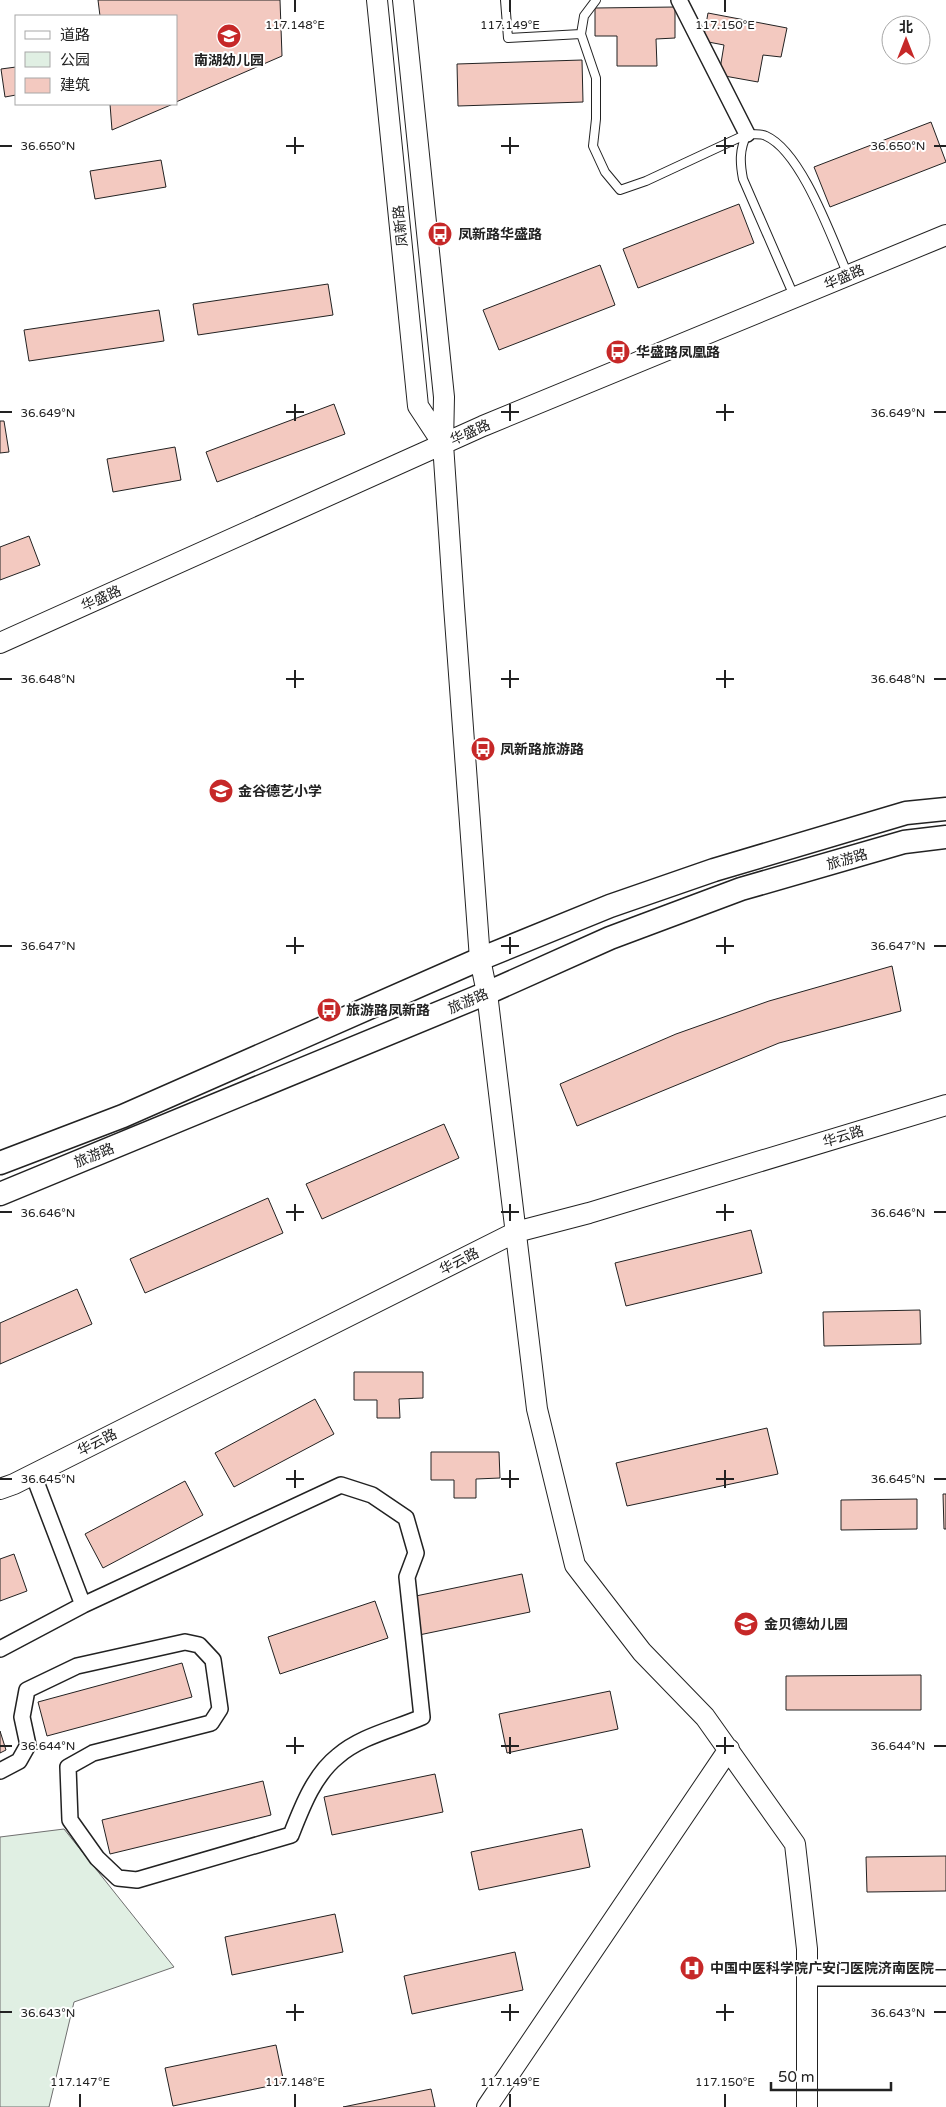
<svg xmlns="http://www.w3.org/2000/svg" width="946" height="2107" font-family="'Varela Round','Noto Sans SC',sans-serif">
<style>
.green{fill:#e0efe3;stroke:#6f6f6f}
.building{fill:#f3c9c0;stroke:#222}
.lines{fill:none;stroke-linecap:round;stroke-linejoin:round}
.lane-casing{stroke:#222;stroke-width:10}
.street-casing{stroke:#222;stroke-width:18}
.secondary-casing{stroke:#222;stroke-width:22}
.primary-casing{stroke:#222;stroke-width:25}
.lane{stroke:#fff;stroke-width:8}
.street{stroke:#fff;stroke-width:15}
.secondary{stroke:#fff;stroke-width:20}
.primary{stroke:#fff;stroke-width:22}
.ticks{fill:none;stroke:#222;stroke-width:2}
.labels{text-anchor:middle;stroke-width:4;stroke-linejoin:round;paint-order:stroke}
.poi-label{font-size:14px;font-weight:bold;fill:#222;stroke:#fff;text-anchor:start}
.street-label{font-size:14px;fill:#222;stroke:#fff}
.ticks-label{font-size:12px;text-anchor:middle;fill:#222;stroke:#fff;stroke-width:4;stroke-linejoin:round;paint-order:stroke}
</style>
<rect width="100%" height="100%" fill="#fff"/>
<!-- green -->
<path class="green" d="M64 1829 174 1967 74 2002 49 2107H0V1837Z"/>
<!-- building -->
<path class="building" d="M98 0H280L282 56 176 102V16H100Z
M675 7V38L656 39 657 66H617V36H595V8Z
M708 13 787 28 781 57 763 55 758 82 719 75 724 45 703 41Z
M582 60 583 102 458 106 457 64Z
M16 67V95L5 97 1 69Z
M110 104H173L112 130Z
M931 122 946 162 830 207 814 167Z
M161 160 166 187 95 199 90 171Z
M739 204 754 243 638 288 623 249Z
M600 265 615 305 499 350 483 310Z
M328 284 333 315 198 335 193 304Z
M159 310 164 341 29 361 24 330Z
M334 404 345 434 217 482 206 452Z
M0 421H4L9 452 0 453Z
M175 447 181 480 113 492 107 459Z
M29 536 40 565 0 580V547Z
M892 966 901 1011 779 1043 577 1126 560 1084 676 1034 769 1001Z
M444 1124 459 1158 322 1219 306 1184Z
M268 1198 283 1233 145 1293 130 1259Z
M751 1230 762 1273 626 1306 615 1263Z
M77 1289 92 1324 0 1364V1323Z
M920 1310 921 1344 824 1346 823 1312Z
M354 1372H423V1398L399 1399 400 1418H377V1400H354Z
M315 1399 334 1434 234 1487 215 1453Z
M767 1428 778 1474 627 1506 616 1463Z
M431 1452H499L500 1478 476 1479V1498H454V1480H431Z
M185 1481 203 1515 103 1568 85 1534Z
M943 1494H946V1529H944Z
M917 1499V1529L841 1530V1500Z
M14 1554 27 1591 0 1601V1559Z
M522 1574 530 1612 419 1635 411 1597Z
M375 1601 388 1638 280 1674 268 1637Z
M182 1663 192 1697 47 1736 38 1702Z
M921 1675V1710H786V1676Z
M610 1691 618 1729 507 1753 499 1714Z
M0 1731 6 1750 0 1753Z
M435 1774 443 1812 332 1835 324 1797Z
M263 1781 271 1815 110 1854 102 1820Z
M582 1829 590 1867 479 1890 471 1852Z
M946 1856V1891L867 1892 866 1857Z
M335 1914 343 1952 232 1975 225 1937Z
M515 1952 523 1990 412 2014 404 1976Z
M276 2045 284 2083 173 2106 165 2068Z
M431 2089 435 2107H343Z"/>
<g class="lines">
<defs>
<path id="lane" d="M505 0 508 38 581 34 596 78V119L593 146 605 172 620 190 646 181 747 134
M581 34 584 16 596 0
M794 296 743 179C740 163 739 150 747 134 753 135 761 133 766 136 802 152 832 239 848 275"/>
<path id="street" d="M679 0 747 134
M0 1649 83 1605 33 1474
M0 1771 19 1761 28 1745 22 1717 27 1690 77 1666 185 1642 199 1645 213 1660 220 1709 211 1723 93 1753 68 1767 70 1820 97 1858 118 1878 137 1880 291 1835C302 1807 314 1775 338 1756 361 1736 395 1729 422 1717L407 1577 416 1553 406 1518 372 1495 341 1485 83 1605
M807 1978H946"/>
<path id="secondary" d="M377 0 418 406 443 444
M403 0 444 397 443 444 454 606 480 959 487 993 537 1409 575 1565 642 1652 705 1717 795 1844 807 1949V2107
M0 643 483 426 946 235
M0 1489 14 1484 516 1232 589 1213 946 1105
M487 2107 729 1749"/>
<path id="primary" d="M0 1163 123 1116 480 959 610 906 714 870 906 813 946 809
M0 1194 487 993 610 938 741 889 904 842 946 837"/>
</defs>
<!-- lane casing -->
<use href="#lane" class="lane-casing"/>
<!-- street casing -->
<use href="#street" class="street-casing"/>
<!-- secondary casing -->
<use href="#secondary" class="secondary-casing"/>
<!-- primary casing -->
<use href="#primary" class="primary-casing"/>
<!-- lane -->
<use href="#lane" class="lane"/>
<!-- street -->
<use href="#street" class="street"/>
<!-- secondary -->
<use href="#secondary" class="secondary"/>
<!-- primary -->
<use href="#primary" class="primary"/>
</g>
<!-- ticks -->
<path class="ticks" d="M295 0V12M510 0V12M725 0V12M295 137V154M510 137V154M725 137V154M0 146H12M286 146H304M501 146H519M716 146H734M934 146H946M295 404V421M510 404V421M725 404V421M0 412H12M286 412H304M501 412H519M716 412H734M934 412H946M295 670V688M510 670V688M725 670V688M0 679H12M286 679H304M501 679H519M716 679H734M934 679H946M295 937V954M510 937V954M725 937V954M0 946H12M286 946H304M501 946H519M716 946H734M934 946H946M295 1204V1221M510 1204V1221M725 1204V1221M0 1212H12M286 1212H304M501 1212H519M716 1212H734M934 1212H946M295 1470V1488M510 1470V1488M725 1470V1488M0 1479H12M286 1479H304M501 1479H519M716 1479H734M934 1479H946M295 1737V1754M510 1737V1754M725 1737V1754M0 1746H12M286 1746H304M501 1746H519M716 1746H734M934 1746H946M295 2004V2021M510 2004V2021M725 2004V2021M0 2012H12M286 2012H304M501 2012H519M716 2012H734M934 2012H946M80 2094V2107M295 2094V2107M510 2094V2107M725 2094V2107"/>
<!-- icons -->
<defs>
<symbol id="school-disc" viewBox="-11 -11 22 22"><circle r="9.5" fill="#c62828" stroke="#fff"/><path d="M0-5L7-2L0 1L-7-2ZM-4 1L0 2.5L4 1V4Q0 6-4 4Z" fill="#fff"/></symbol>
<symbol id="bus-disc" viewBox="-11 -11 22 22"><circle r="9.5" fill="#c62828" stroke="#fff"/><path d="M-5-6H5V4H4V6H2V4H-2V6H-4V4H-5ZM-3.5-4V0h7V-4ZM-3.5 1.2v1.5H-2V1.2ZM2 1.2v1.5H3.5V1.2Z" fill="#fff"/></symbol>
<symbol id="hospital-disc" viewBox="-11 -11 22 22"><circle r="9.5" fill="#c62828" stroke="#fff"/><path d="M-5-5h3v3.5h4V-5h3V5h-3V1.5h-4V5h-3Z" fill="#fff"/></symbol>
</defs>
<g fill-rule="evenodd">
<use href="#school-disc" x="215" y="22" width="28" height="28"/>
<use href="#bus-disc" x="426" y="220" width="28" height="28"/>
<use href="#bus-disc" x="604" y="338" width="28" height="28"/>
<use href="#bus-disc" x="469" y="735" width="28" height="28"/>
<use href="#school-disc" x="207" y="777" width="28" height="28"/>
<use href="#bus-disc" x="315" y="996" width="28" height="28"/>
<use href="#school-disc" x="732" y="1610" width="28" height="28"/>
<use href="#hospital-disc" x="678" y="1954" width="28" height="28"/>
</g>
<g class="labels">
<!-- poi labels -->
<g class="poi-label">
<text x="229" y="65" text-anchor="middle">南湖幼儿园</text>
<text x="458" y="239">凤新路华盛路</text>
<text x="636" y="357">华盛路凤凰路</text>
<text x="500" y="754">凤新路旅游路</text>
<text x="238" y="796">金谷德艺小学</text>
<text x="346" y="1015">旅游路凤新路</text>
<text x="764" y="1629">金贝德幼儿园</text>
<text x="710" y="1973">中国中医科学院广安门医院济南医院</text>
</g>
<!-- street labels -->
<g class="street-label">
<text transform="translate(400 226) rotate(-96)" y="5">凤新路</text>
<text transform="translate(844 277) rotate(-23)" y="5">华盛路</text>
<text transform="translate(470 432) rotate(-24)" y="5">华盛路</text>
<text transform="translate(101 598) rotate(-24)" y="5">华盛路</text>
<text transform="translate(847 859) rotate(-16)" y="5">旅游路</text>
<text transform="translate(468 1001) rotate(-23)" y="5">旅游路</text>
<text transform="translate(843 1136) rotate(-17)" y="5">华云路</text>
<text transform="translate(94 1155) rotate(-22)" y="5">旅游路</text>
<text transform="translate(459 1261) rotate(-27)" y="5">华云路</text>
<text transform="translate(97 1442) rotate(-27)" y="5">华云路</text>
</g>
</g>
<g class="ticks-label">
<text x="295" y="29">117.148°E</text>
<text x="510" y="29">117.149°E</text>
<text x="725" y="29">117.150°E</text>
<text x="48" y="150">36.650°N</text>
<text x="898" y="150">36.650°N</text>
<text x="48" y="417">36.649°N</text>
<text x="898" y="417">36.649°N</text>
<text x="48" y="683">36.648°N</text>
<text x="898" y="683">36.648°N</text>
<text x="48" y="950">36.647°N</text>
<text x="898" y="950">36.647°N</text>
<text x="48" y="1217">36.646°N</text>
<text x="898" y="1217">36.646°N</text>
<text x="48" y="1483">36.645°N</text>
<text x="898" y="1483">36.645°N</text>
<text x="48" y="1750">36.644°N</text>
<text x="898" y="1750">36.644°N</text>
<text x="48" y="2017">36.643°N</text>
<text x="898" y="2017">36.643°N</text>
<text x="80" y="2086">117.147°E</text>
<text x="295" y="2086">117.148°E</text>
<text x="510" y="2086">117.149°E</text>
<text x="725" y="2086">117.150°E</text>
</g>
<!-- legend -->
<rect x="15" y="15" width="162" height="90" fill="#ffffff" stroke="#a7a7a7"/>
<rect x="25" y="31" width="25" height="8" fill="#ffffff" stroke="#a7a7a7"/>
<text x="60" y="40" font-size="15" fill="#222222">道路</text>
<rect x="25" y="52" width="25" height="15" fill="#e0efe3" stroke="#a7a7a7"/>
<text x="60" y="65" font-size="15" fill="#222222">公园</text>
<rect x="25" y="78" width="25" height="15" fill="#f3c9c0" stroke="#a7a7a7"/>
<text x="60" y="90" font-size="15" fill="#222222">建筑</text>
<!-- north arrow -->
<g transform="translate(906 40)"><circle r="24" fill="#ffffff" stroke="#a7a7a7"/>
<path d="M0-4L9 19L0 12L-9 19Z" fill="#c62828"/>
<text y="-8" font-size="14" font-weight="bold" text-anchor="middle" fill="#222222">北</text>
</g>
<!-- scale -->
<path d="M771 2082v8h120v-8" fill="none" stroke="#222222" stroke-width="2.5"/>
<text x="778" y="2082" font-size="15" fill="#222222" stroke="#ffffff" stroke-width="4" paint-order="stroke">50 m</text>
</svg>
